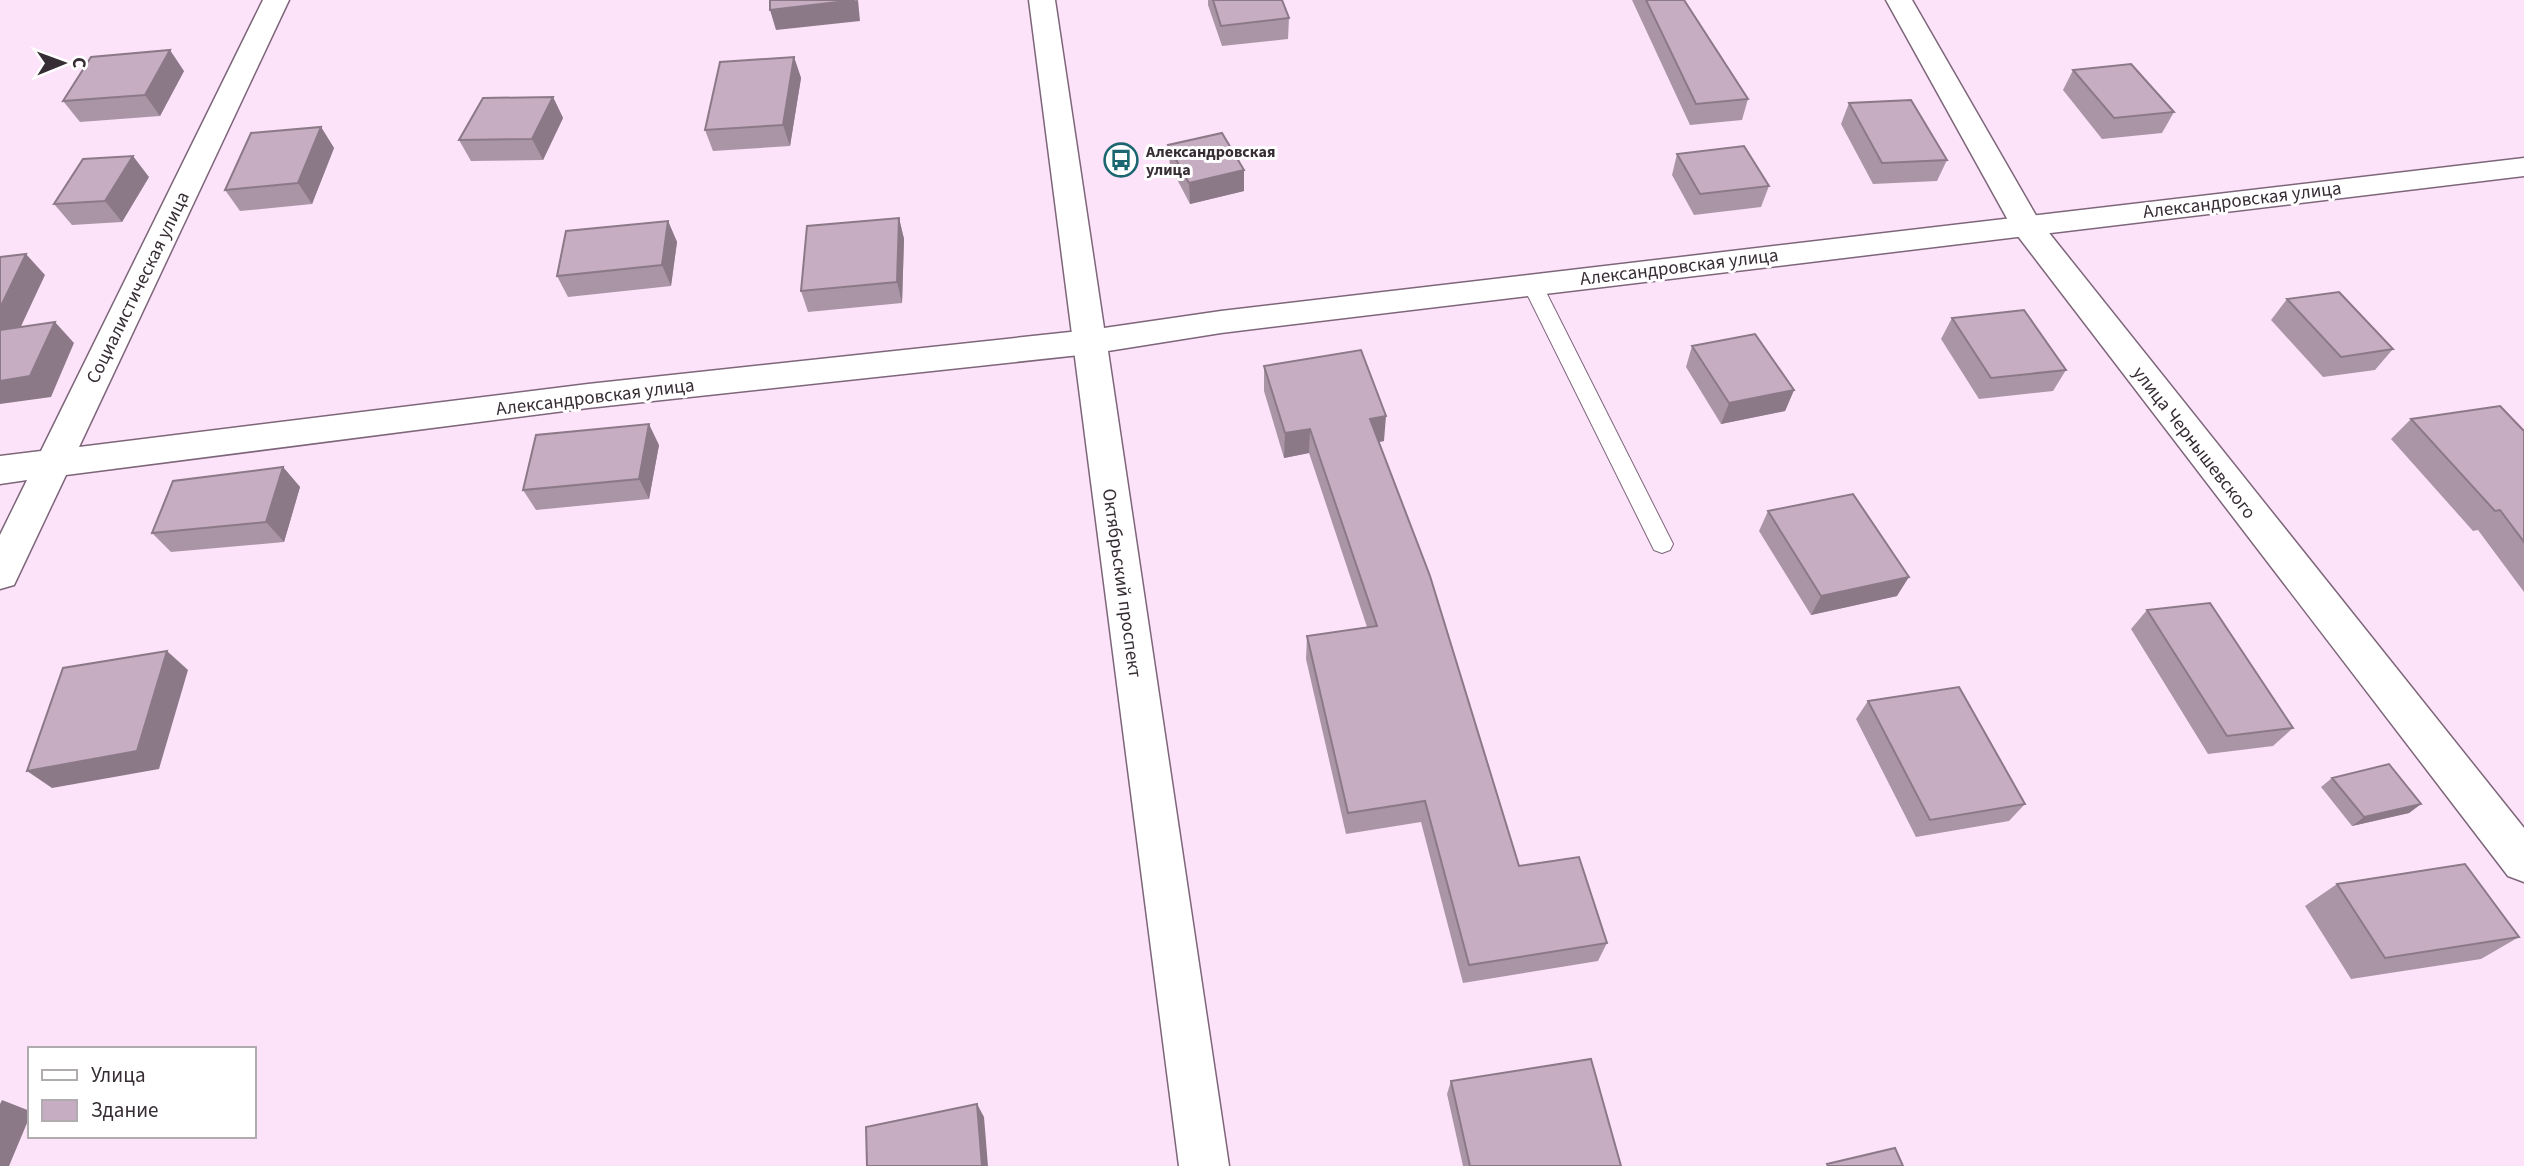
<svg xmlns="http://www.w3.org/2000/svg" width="2524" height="1166" font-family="'Source Sans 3',sans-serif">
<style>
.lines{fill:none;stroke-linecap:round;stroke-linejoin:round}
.lane-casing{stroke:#7d667a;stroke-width:2}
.street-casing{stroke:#7d667a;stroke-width:3}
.secondary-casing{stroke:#7d667a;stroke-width:3}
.lane{fill:#fff;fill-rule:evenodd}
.street{fill:#fff;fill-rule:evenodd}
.secondary{fill:#fff;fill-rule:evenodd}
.wall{fill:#aa95a7}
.shaded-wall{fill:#8b7988}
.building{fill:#c6adc2;stroke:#8b7988;stroke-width:2}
.labels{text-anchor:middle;stroke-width:6;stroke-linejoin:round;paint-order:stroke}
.far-poi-label{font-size:16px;font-weight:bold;fill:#372d35;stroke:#fff;text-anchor:start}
.street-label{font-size:19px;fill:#372d35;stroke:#fff}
</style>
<rect width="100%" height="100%" fill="#fde3f9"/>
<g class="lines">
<defs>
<path id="lane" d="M1532 278 1539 279 1542 284 1673 544 1670 550 1662 553 1654 550 1651 544 1522 284 1525 279Z"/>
<path id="street" d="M263 0H289L79 447 588 384 1089 330 1101 334 1106 342 1101 350 1089 354 588 408 66 475 14 585 0 589V535L27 480 0 484V456L41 451Z
M1886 0H1912L2038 219 2524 828V882L2508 876 2014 231Z"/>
<path id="secondary" d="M1029 0H1055L1104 328 1221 311 2524 158V176L1221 333 1108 351 1229 1166H1179Z"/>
</defs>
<!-- lane casing -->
<use href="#lane" class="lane-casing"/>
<!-- street casing -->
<use href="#street" class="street-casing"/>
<!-- secondary casing -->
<use href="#secondary" class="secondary-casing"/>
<!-- lane -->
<use href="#lane" class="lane"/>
<!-- street -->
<use href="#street" class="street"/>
<!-- secondary -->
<use href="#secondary" class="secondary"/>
</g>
<!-- wall -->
<path class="wall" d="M1208 0H1282L1289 18 1288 39 1222 46 1208 5Z
M1632 0H1684L1748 99 1742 120 1690 125Z
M794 57 801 78 790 146 713 151 705 130Z
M2073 70 2174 112 2162 133 2102 139 2063 90Z
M184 71 160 116 80 122 63 101Z
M553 97 563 118 543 160 471 161 459 140Z
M1849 103 1947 160 1937 181 1873 184 1841 124Z
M321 127 334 148 312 204 240 211 225 190Z
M1168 145 1244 170V191L1190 204 1170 166Z
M1677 154 1769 186 1761 207 1694 215 1672 175Z
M149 177 122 222 72 225 54 204Z
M899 218 904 239 902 303 808 312 801 291Z
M668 221 677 242 671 286 568 297 557 276Z
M2287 299 2393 349 2375 370 2323 377 2271 320Z
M1952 318 2066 370 2053 391 1979 399 1941 339Z
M1692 346 1794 390 1785 411 1721 424 1686 367Z
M1264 366 1384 441 1379 442 1519 866 1607 943 1598 961 1463 983 1421 822 1346 834 1306 659 1307 636 1367 627 1309 453 1284 458 1264 391Z
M2411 419 2524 431V592L2478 530 2473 531 2391 439Z
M659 445 649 499 536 510 523 490Z
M283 467 300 487 284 542 171 552 152 533Z
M1768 511 1897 596 1811 615 1759 531Z
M2147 610 2293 728 2273 746 2208 754 2131 629Z
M1868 701 2025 804 2009 821 1916 837 1856 719Z
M2332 778 2421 804 2409 813 2352 826 2321 787Z
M2337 884 2519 937 2481 959 2351 979 2305 906Z
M1451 1081 1621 1166H1463L1447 1094Z"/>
<!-- shaded-wall -->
<path class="shaded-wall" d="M858 0 860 21 776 30 770 10Z
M170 50 184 71 160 116 145 95Z
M794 57 801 78 790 146 783 125Z
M553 97 563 118 543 160 532 139Z
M321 127 334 148 312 204 298 183Z
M133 156 149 177 122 222 105 201Z
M1244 170V191L1190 204 1189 183Z
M899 218 904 239 902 303 897 282Z
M668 221 677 242 671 286 662 265Z
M26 254 45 275 9 352 0 343V308Z
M55 322 74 343 51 397 0 404V381Z
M1794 390 1785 411 1721 424 1729 403Z
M1386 416 1384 441 1368 444 1370 419Z
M649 424 659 445 649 499 639 479Z
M1310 429 1309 453 1284 458 1285 433Z
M283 467 300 487 284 542 266 522Z
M1909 577 1897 596 1811 615 1821 596Z
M167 651 188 670 159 769 52 788 27 771Z
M2421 804 2409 813 2352 826 2364 817Z
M2 1100 30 1111V1116L9 1166H0V1104Z
M977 1104 984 1117 988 1166H982Z"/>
<!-- building -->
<path class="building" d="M770 0H855L770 10Z
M1213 0H1282L1289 18 1221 26Z
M1646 0H1684L1748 99 1696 104Z
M170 50 145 95 63 101 91 57Z
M794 57 783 125 705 130 720 62Z
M2131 64 2174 112 2114 118 2073 70Z
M553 97 532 139 459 140 483 98Z
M1911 100 1947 160 1882 163 1849 103Z
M321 127 298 183 225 190 251 133Z
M1222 133 1244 170 1189 183 1168 145Z
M1744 146 1769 186 1700 194 1677 154Z
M133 156 105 201 54 204 83 159Z
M899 218 897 282 801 291 807 226Z
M668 221 662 265 557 276 566 231Z
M26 254 0 308V257Z
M2339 292 2393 349 2341 357 2287 299Z
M2024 310 2066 370 1991 378 1952 318Z
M55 322 30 376 0 381V330Z
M1755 334 1794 390 1729 403 1692 346Z
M1361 350 1386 416 1370 419 1430 576 1519 866 1579 857 1607 943 1469 965 1425 801 1348 813 1307 636 1377 626 1310 429 1285 433 1264 366Z
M2500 406 2524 431V542L2500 510 2495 511 2411 419Z
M649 424 639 479 523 490 536 435Z
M283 467 266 522 152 533 173 481Z
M1853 494 1909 577 1821 596 1768 511Z
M2210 603 2293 728 2227 736 2147 610Z
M167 651 137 751 27 771 63 668Z
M1959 687 2025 804 1930 820 1868 701Z
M2389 764 2421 804 2364 817 2332 778Z
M2465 864 2519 937 2385 958 2337 884Z
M1591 1059 1621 1166H1470L1451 1081Z
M977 1104 982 1166H867L866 1127Z
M1895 1148 1903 1166H1828L1827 1164Z"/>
<!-- icons -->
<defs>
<symbol id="bus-ring" viewBox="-11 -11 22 22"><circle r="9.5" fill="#fff" stroke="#1b6670" stroke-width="1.5"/><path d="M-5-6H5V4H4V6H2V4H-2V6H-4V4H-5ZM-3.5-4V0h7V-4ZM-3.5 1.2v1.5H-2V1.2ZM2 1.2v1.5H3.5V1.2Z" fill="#1b6670"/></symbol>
</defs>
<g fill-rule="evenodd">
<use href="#bus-ring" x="1102" y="141" width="38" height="38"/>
</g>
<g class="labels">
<!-- far-poi labels -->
<g class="far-poi-label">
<text x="1146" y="157">Александровская<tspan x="1146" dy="18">улица</tspan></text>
</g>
<!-- street labels -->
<g class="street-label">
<text transform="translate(2242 199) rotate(-7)" y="7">Александровская улица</text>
<text transform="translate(1679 266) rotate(-7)" y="7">Александровская улица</text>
<text transform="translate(137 287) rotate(-64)" y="7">Социалистическая улица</text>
<text transform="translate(595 396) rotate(-7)" y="7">Александровская улица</text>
<text transform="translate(2195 442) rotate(52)" y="7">улица Чернышевского</text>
<text transform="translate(1123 583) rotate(82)" y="7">Октябрьский проспект</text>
</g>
</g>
<!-- legend -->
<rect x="28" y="1047" width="228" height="91" fill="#ffffff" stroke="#afabae" stroke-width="2"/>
<rect x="42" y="1070" width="35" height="10" fill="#ffffff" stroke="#afabae" stroke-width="2"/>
<text x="91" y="1082" font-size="21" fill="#372d35">Улица</text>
<rect x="42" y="1100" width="35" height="21" fill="#c6adc2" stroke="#afabae" stroke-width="2"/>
<text x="91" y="1117" font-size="21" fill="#372d35">Здание</text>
<!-- north arrow -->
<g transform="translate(63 63) rotate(89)" stroke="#ffffff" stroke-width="5" paint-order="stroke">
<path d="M0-5L12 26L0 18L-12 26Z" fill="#372d35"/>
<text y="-10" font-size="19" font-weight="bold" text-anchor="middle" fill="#372d35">С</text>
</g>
</svg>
